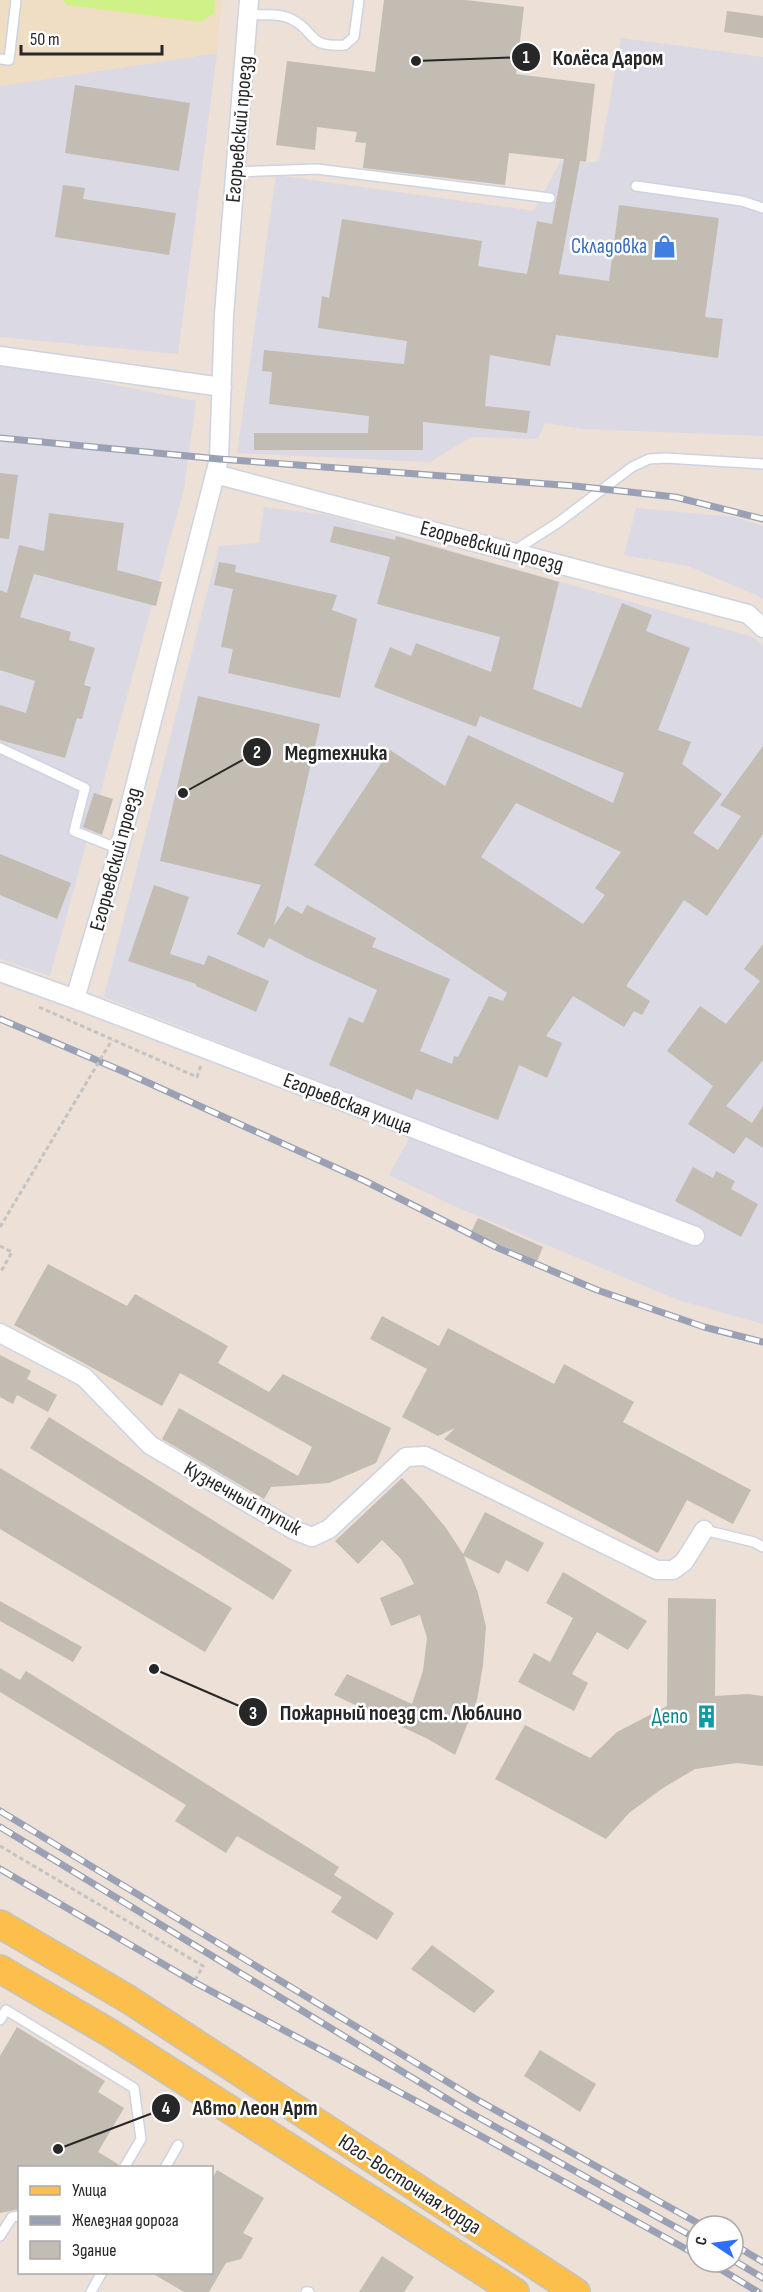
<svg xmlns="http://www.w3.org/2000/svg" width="763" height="2292" font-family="'Sofia Sans Condensed',sans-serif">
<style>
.industrial{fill:#dbd9e3}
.education{fill:#efddc4}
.pitch{fill:#d0f088}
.building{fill:#c2bcb3;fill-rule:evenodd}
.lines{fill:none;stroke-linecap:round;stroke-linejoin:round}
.lane-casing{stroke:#ccd3e2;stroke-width:12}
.street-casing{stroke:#ccd3e2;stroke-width:21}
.primary-casing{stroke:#c3c3c3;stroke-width:30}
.path{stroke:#c3c3c3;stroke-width:3;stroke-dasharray:4.5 3;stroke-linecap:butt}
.lane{stroke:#fff;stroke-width:9}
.street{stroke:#fff;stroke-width:18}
.primary{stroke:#fcbf4c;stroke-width:27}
.rail-casing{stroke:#9aa1b4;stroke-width:7}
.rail{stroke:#fff;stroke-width:4.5;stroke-dasharray:14;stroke-linecap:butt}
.path-bridge{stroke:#c3c3c3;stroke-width:3;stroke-dasharray:4.5 3;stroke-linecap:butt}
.labels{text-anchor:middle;stroke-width:5;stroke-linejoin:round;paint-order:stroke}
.street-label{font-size:21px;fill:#272727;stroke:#fff}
.shop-label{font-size:21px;fill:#366cbe;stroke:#fff;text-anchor:end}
.culture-label{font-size:21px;fill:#0d838f;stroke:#fff;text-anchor:end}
.leader{fill:none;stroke:#272727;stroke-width:2}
.callout-dot{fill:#272727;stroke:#fff;stroke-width:2}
.mark-label{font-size:18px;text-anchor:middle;font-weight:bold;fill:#fff}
.callout-label{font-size:22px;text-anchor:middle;font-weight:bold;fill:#272727;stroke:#fff;stroke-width:5;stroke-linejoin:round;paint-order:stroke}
</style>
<rect width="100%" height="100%" fill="#ece0d7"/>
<!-- industrial -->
<path class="industrial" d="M621 38 763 57V436L583 429 545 423 538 439 471 437 430 462 237 453 276 175 534 211 561 160 586 163 599 161Z
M217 53 178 354 0 337V86Z
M0 366 55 373 196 401 184 489 50 976 0 959Z
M264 507 327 515 753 637 763 646V1324L678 1300 454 1206 389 1175 419 1121 104 997 219 546 259 543Z
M636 508 734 517 763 526V600L756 595 688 566 624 555Z"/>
<!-- education -->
<path class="education" d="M0 0H222L217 53 0 86Z"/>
<!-- pitch -->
<path class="pitch" d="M63 0H215L214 13 201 22 67 5Z"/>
<!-- building -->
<path class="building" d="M384 0H466L524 7 516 74 595 84 586 162 580 161 559 274 609 281 619 205 719 218 705 317 723 319 718 358 556 335 550 366 490 355 485 406 530 411 527 433 423 422V450H254V433H368L369 416 269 404 272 372 262 371 264 350 404 364 407 341 318 328 322 296 329 298 342 219 482 241 478 266 527 274 537 221 552 224 564 159 509 153 505 185 363 168 366 143 355 142 357 132 317 127 315 150 276 145 287 61 375 72Z
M727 11 763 16V38L724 32Z
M75 85 190 103 179 171 65 153Z
M63 185 85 188 83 199 176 213 169 255 55 237Z
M0 473 18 475 9 539 0 538Z
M49 513 124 523 117 570 162 582 156 606 34 574 20 617 71 632 69 640 95 648 84 685 91 687 82 719 77 718 65 758 0 740V705L26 713 35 681 0 670V590L7 593 19 545 44 551Z
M334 526 395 540 396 536 559 582 533 689 581 708 622 603 652 615 646 631 690 648 658 730 691 742 682 764 722 794 693 833 718 850 741 816 720 805 763 746V834L707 916 684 900 626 986 650 1001 642 1015 634 1011 624 1027 573 996 546 1036 562 1043 547 1078 519 1065 498 1120 416 1089 412 1100 329 1065 349 1017 363 1023 377 990 307 958 269 938 264 948 237 934 261 885 160 861 198 696 320 724 274 926 287 906 302 914 307 905 376 938 372 947 450 979 420 1051 452 1064 454 1056 458 1057 489 996 503 1001 507 993 314 865 390 750 445 786 468 735 613 803 624 773 480 716 476 727 374 687 390 647 411 656 416 643 491 672 500 637 377 604 390 557 330 542ZM516 803 621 852 595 888 605 895 583 924 481 857Z
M219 562 236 565 235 572 337 595 332 610 357 619 340 698 228 673 233 649 221 647 233 589 214 585Z
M94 793 113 799 102 835 83 827Z
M0 854 71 883 57 919 0 895Z
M154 885 189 897 170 954 204 965 208 955 269 981 256 1012 196 986V984L128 961Z
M763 944V1060L726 1106 752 1123 763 1106V1148L746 1137 734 1154 688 1124 713 1086 667 1051 700 1006 726 1024 760 981 744 969Z
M693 1167 713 1178 716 1171 735 1181 731 1189 758 1204 741 1237 675 1201Z
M478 1218 543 1247 537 1261 471 1232Z
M48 1264 127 1306 135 1294 228 1346 218 1363 269 1392 283 1374 391 1428 376 1463 329 1483 271 1487 264 1499 162 1439 179 1408 298 1476 312 1447 180 1373 162 1406 14 1325Z
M382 1316 439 1346 448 1328 554 1384 564 1364 634 1402 623 1422 751 1490 733 1524 687 1500 658 1553 444 1439 455 1428 438 1436 402 1417 427 1369 370 1339Z
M0 1355 31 1371 27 1379 57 1395 48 1412 17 1395 13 1404 0 1397Z
M49 1417 292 1570 273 1600 30 1448Z
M0 1468 232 1608 205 1652 0 1529Z
M402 1478 422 1499 446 1528 463 1554 485 1512 544 1543 528 1572 506 1560 499 1574 464 1556 478 1593 486 1627 483 1665 477 1700 455 1755 428 1739 334 1695 347 1674 412 1704 423 1671 427 1638 420 1615 391 1626 380 1598 414 1584 401 1559 382 1540 358 1564 335 1541Z
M563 1572 647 1621 628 1650 597 1632 572 1674 588 1683 574 1711 518 1682 534 1653 550 1662 573 1618 546 1603Z
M668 1598 716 1599 715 1696 748 1694 763 1696V1766L737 1763 695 1769 663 1788 629 1813 606 1839 495 1779 525 1725 590 1758 617 1732 667 1706Z
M0 1601 82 1647 73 1662 0 1621Z
M0 1668 20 1680 26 1671 339 1867 334 1875 394 1913 377 1940 331 1912 342 1897 237 1836 226 1853 175 1821 186 1805 0 1692Z
M432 1945 495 1991 474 2013 411 1969Z
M17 2027 105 2081 98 2092 124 2108 98 2152 118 2164 117 2168H20V2209L0 2213V2056Z
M540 2050 596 2084 580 2112 524 2076Z
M217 2170 264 2198 243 2233 253 2238 241 2259 226 2263 209 2292H184L150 2272H212V2179Z
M382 2256 414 2277 404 2292H359Z"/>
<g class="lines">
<defs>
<path id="lane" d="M248 15C262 15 279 13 291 19 318 32 304 47 345 45L354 37 359 0
M0 59 9 60 16 0
M235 172 317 169 550 198
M636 186 742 201 763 208
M514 551 559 522 632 467 649 459 666 458 763 464
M0 748 85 788 74 831 119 849
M704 1530 754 1542 763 1547
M0 2020 6 2010 134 2088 141 2139 124 2168
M165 2168 178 2145
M0 2236 12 2217 20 2216
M91 2292 102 2272
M306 2292H309"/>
<path id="street" d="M0 356 222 387
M215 474 748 614 763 628
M0 972 75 999 695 1236
M75 999 119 849 219 459 224 315 249 0
M0 1333 84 1377 150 1445 294 1530 312 1537 329 1529 406 1457 425 1456 657 1570H673L684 1562 704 1530"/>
<path id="primary" d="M0 1924 128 1999 576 2292
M0 1969 110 2033 515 2292"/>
</defs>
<!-- lane casing -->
<use href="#lane" class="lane-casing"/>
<!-- street casing -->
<use href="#street" class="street-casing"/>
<!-- primary casing -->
<use href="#primary" class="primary-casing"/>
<!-- path -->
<path class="path" d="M39 1007 197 1077 201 1065
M0 1246 12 1252 0 1273
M0 1846 203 1966 194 1982"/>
<!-- lane -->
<use href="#lane" class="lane"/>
<!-- street -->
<use href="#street" class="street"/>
<!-- primary -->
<use href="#primary" class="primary"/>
<defs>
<path id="rail" d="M0 438 219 459 575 486 675 497 763 519
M0 1019 129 1074 365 1181 496 1247 597 1290 704 1327 763 1342
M0 1811 474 2098 703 2226
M0 1827 467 2111 697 2239
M0 1869 194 1982 459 2124 697 2255
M733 2244 763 2262
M733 2260 763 2278
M709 2262 758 2292"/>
</defs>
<!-- rail casing -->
<use href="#rail" class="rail-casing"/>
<!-- rail -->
<use href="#rail" class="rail"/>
<!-- path-bridge -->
<path class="path-bridge" d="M0 1227 112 1040"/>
</g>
<!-- icons -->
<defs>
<symbol id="shop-bare" viewBox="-9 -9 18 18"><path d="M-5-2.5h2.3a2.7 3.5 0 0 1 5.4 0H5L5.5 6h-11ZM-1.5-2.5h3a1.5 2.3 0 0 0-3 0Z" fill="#3f7fe0" stroke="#fff" stroke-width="2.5" paint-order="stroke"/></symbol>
<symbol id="building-bare" viewBox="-9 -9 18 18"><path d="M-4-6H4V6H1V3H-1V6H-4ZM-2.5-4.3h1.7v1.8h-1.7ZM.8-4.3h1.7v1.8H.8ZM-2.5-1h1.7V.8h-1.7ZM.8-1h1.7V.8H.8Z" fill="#0f9aa8" stroke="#fff" stroke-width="2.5" paint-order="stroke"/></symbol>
</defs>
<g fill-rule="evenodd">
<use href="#shop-bare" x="648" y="230" width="33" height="33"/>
<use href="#building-bare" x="690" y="1700" width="33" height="33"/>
</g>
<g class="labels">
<!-- street labels -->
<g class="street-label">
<text transform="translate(239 129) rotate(-85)" y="7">Егорьевский проезд</text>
<text transform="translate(492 546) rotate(15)" y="7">Егорьевский проезд</text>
<text transform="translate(115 859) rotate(-75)" y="7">Егорьевский проезд</text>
<text transform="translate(348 1103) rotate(21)" y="7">Егорьевская улица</text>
<text transform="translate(243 1498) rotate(29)" y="7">Кузнечный тупик</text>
<text transform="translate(410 2184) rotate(33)" y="7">Юго-Восточная хорда</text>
</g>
<!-- shop labels -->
<g class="shop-label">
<text x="647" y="253">Складовка</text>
</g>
<!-- culture labels -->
<g class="culture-label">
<text x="688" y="1723">Депо</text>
</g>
</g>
<!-- callouts -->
<path class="leader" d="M416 61L526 57M183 793L257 752M154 1669L253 1712M58 2149L166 2108"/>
<g class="callout-dot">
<circle cx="416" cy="61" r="6"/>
<circle cx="183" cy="793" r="6"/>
<circle cx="154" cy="1669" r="6"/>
<circle cx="58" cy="2149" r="6"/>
<circle cx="526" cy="57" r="15"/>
<circle cx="257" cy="752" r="15"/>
<circle cx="253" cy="1712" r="15"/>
<circle cx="166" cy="2108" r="15"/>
</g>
<g class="mark-label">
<text x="526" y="63">1</text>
<text x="257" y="758">2</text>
<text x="253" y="1719">3</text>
<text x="166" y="2114">4</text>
</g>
<g class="callout-label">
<text x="608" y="65">Колёса Даром</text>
<text x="336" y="760">Медтехника</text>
<text x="401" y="1720">Пожарный поезд ст. Люблино</text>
<text x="255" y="2115">Авто Леон Арт</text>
</g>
<!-- legend -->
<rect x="18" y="2166" width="195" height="108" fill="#ffffff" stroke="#a9a9a9" stroke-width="1.5"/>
<rect x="30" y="2186" width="30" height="9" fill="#fcbf4c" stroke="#a9a9a9" stroke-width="1.5"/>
<text x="72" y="2196" font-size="18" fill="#272727">Улица</text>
<rect x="30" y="2216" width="30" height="9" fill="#9aa1b4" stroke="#a9a9a9" stroke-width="1.5"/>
<text x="72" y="2226" font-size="18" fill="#272727">Железная дорога</text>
<rect x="30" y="2241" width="30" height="18" fill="#c2bcb3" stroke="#a9a9a9" stroke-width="1.5"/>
<text x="72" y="2256" font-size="18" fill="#272727">Здание</text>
<!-- north arrow -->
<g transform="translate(715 2244) rotate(283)"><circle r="28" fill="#ffffff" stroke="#a9a9a9" stroke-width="1.5"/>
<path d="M0-4.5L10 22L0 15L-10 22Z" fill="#316eff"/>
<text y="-9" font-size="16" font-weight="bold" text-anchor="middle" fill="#272727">С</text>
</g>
<!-- scale -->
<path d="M21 45v9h141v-9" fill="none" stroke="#272727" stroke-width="3"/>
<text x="30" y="45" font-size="18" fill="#272727" stroke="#ffffff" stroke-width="4.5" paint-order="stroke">50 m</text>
</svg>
